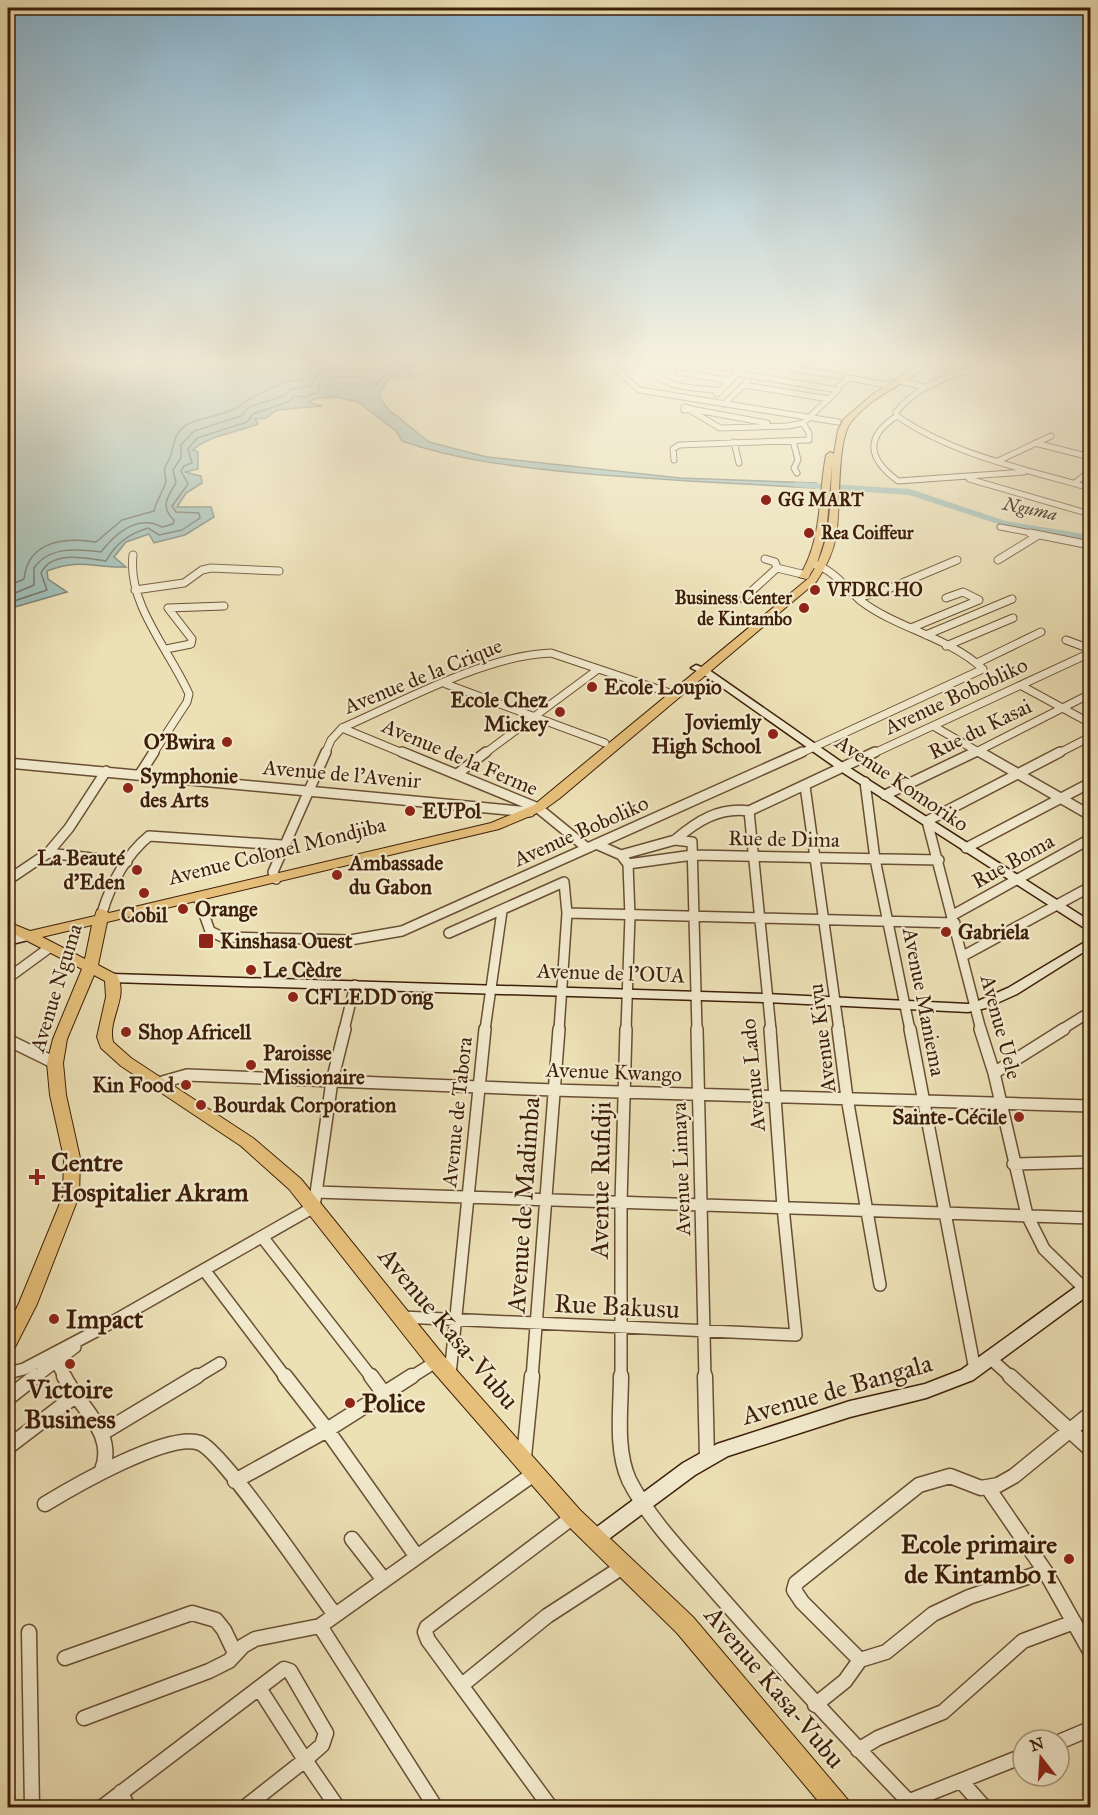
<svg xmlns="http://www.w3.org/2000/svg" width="1098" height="1815" font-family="'IM FELL Great Primer',serif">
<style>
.water{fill:#9abbb5;stroke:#757c70;stroke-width:1.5}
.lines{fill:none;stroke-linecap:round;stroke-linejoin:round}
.shore{stroke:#6c6c5e;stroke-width:1.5}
.river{fill:#9abbb5;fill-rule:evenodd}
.street-far4-casing{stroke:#694e33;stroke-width:7}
.street-far3-casing{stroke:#694e33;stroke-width:9}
.street-far2-casing{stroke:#694e33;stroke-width:12}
.street-far1-casing{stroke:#694e33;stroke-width:14}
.street-casing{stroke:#694e33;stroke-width:17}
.secondary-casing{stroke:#3d1e08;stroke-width:3}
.primary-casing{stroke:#3d1e08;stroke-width:2}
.street-far4{stroke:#f3ebcf;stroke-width:5}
.street-far3{stroke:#f3ebcf;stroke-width:7}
.street-far2{stroke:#f3ebcf;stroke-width:9}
.street-far1{stroke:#f3ebcf;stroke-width:11}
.street{stroke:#f3ebcf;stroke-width:14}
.secondary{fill:#f3ebcf;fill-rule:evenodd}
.primary{fill:#e6c07a;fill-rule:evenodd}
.poi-dot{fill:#8f2418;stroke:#f3ebcf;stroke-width:2}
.labels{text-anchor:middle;stroke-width:4.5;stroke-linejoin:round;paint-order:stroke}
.far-poi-label{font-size:18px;font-weight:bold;fill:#3d1e08;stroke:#f3ebcf;text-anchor:start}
.far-water-label{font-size:18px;font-style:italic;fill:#594d3c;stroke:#f3ebcf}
.street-label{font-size:21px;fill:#3d1e08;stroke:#f3ebcf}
.poi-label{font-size:21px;font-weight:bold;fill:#3d1e08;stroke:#f3ebcf;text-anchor:start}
.near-poi-label{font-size:26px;font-weight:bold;fill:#3d1e08;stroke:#f3ebcf;text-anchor:start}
.near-street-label{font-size:26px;fill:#3d1e08;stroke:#f3ebcf}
</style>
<rect width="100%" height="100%" fill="#ece0b5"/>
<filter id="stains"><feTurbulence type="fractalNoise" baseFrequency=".00333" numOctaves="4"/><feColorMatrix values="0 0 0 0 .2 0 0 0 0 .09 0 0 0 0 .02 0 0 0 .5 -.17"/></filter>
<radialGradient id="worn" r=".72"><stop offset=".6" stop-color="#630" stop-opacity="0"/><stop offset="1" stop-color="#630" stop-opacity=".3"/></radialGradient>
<!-- water -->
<path class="water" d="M8 359H437L425 362 407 371 418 375 416 378H392L384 383 386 385 378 395 388 409 429 442 487 457 680 478 816 483 815 488C733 483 650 480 568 472 511 466 456 460 402 441L396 431 358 402 338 397 317 398 308 402 322 406 277 410 266 418 255 419 258 424C238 432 207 436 193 450L198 452V469L185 472 201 476 202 483 186 493 177 507H211L214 517 185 535 154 543 149 534 126 542 114 557 126 567C93 568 80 558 47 571L48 579 67 592 8 609Z"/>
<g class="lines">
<!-- shore -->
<path class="shore" d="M8 586 24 579C28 541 64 537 96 542L122 520 154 511C156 501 165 488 166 481 166 477 163 472 165 468 166 463 170 459 171 455 174 443 175 431 188 424 202 417 223 416 236 408 255 395 280 381 303 379L311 367 325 359
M8 596 34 585V568C49 546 77 549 101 552 116 533 137 514 162 527L173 524 174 520C160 507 167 497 176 483L173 470 181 458V445L194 431 241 416 249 407 283 396 291 389 310 386 318 375 327 370 375 372 403 359
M8 603 47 590 41 573C52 550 85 558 106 561 116 543 129 534 148 528L159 535 182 530 200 518 199 513 176 512 172 506 188 484 181 471 184 466 192 463 188 449 197 438 247 422 253 414 288 402 294 396 305 397 318 392 320 381C333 373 350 380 365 376L376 386 382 377 403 371 419 359"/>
<!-- river -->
<path class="river" d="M797 482 910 489 1006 521 1090 535V541L1001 525 909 495 794 487V483Z"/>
<defs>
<path id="street-far4" d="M601 359 612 365 639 390 838 422
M734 359 839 376
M668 360 740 370
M635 362 644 363
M993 362C958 374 920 382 896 412L897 416C953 455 1025 469 1090 488
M650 363 675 366
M648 365C661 390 696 387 720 391
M678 372 731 381
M900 381 925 387
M744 385 829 399
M839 386 849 378 893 386
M717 394 741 369
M724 404 748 381
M684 407 692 409 684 410Z
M691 409 767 423
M690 410 720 428 788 426 803 423 838 390 737 373
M897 416C864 437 868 459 898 481L1024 472
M793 441 798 460 794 468 797 473
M734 442 739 463
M1035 443 1090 457
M674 460 673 449 679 445 809 440V433L803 423
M998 461 1051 436
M969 479 1090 514
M1075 483 1090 471
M1000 527 1037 534"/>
<path id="street-far3" d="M1030 533 1090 545
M133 555C127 604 170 651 189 694L187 702 153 754
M765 559 775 562 777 568 806 575
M998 560 1037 536
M135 590 184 583 202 570 211 568 279 571
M858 598 888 589 957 560
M743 599 777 568
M911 628 979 600 963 592 946 598
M926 635 1012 599
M1066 640 1090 649
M946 646 1013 618
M166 649 191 644 192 639 168 608 224 606
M977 663 1041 632
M446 684 605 743
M1022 686 1090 723
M935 727 982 754
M342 728 405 754
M325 754 331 740 342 728C402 702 486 655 551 653L667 692
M484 754 597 670
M799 754 983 669C949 637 896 628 861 601 845 587 835 571 814 564
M872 754 1090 653
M972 754 1090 694
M1057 754 1090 737"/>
<path id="street-far2" d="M402 752 538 808 587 848
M980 752 1090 815
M8 763 530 812
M140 774 154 752
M457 774 486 752
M865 782 875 859 910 1030
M805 786 839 1030
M885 795 975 752
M749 811 771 1030
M675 840C697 821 719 807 749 811L875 752
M596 844 621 855 675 840 692 842 697 1030
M966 848 1090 783
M48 853 127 862
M621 855 628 864 630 916 626 1030
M628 864 693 855 939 860
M276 879 273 872 326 752
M8 880 48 853 69 828 106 771
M198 897 210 931 222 937 350 940 402 931 802 752
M102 913C111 883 125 856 149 836L282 845
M567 913 955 923
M953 915 1090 839
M449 933 564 882 567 913 559 1030
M963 956 1090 887
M8 978 49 948
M344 1030 355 985
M485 1030 502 911
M981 1030 927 821 1060 752
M1061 1030 1090 1012"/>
<path id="street-far1" d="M697 1029 705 1378
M838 1029 847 1098 880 1285
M910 1029 975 1370
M980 1029 994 1073 1027 1215 1044 1249 1090 1294
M8 1040 55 1063
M994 1073 1064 1029
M159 1083 187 1075 553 1090 1090 1106
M1013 1164 1090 1162
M316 1192 1090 1218
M263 1238 372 1378
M205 1271 286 1378
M402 1317 796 1335 783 1207 770 1029
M991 1359 1012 1378
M56 1361 65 1378
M8 1373 24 1369 100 1329 314 1207 332 1081 345 1029
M450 1375 485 1029
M34 1378 75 1347
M195 1378 220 1363
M410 1378 437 1361
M532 1378 559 1029
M621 1378V1202L626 1029"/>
<path id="street" d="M64 1376C79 1407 117 1433 102 1470
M285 1376 327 1430 417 1557
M371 1376 385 1395
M621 1376C621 1409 615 1449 629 1480 649 1520 689 1560 718 1594 782 1667 847 1738 915 1808
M705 1376 707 1458
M1010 1376 1090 1449
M8 1398 36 1376
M104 1432 197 1376
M8 1447 75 1396
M524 1457 532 1376
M235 1481 327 1430 412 1376
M988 1488 1045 1571 1090 1651
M45 1504C73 1487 169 1431 200 1443 223 1452 314 1587 335 1615
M352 1539 384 1580
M320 1626 436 1808
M29 1632 32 1808
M65 1658 192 1613 216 1620 224 1630 235 1653
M860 1660 802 1602 794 1590 796 1583 919 1485 950 1476 981 1488 998 1485 1014 1476 1090 1414
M462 1685 547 1616 624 1566
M815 1705 845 1681 860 1660 886 1652 933 1614 969 1597 1045 1571
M84 1718 209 1671 229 1661 243 1646 255 1639 320 1626 535 1473
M1059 1742 1090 1729
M858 1750 878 1738 943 1712 1023 1641 1074 1622
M961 1781 985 1808
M121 1792 128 1808
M910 1801 1023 1756
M101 1808 284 1669 290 1671 326 1733 322 1745 305 1760 338 1808
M244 1808 305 1760 259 1688
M551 1808 428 1640 425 1632 427 1627 573 1517"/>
<path id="secondary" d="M696 665 709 670 853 770 1090 921V930L1086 929 845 774 703 674 691 668Z
M28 932 32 933 34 936 32 939 8 945V937Z
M1090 939V948L1017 994 986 1008 968 1012 766 1002 112 982 106 978 112 974 766 994 968 1004 978 1001 1008 988Z
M1090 1280V1294L973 1380 926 1398 850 1417 728 1456 695 1475 602 1544 596 1547 590 1544 587 1538 590 1532 683 1463 717 1444 850 1401 925 1384 961 1370 1084 1281Z"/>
<path id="primary" d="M927 359H936C910 382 873 394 851 422 836 441 841 509 836 536 833 553 826 567 816 582L560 798 542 811 499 829 107 922 98 965 117 975C129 998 107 1019 113 1042L131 1058 253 1138 301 1179 444 1356 580 1510 693 1617 848 1800 852 1808H824L677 1633 566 1524 430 1368 289 1189 241 1146 121 1066 101 1048 97 1037 106 997 105 981 94 975 67 1039 63 1063 66 1095 80 1158 79 1196 37 1304 14 1349 8 1351V1326L19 1303 63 1196 64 1158 50 1095 47 1063 53 1039 82 969 8 931V922L30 931 95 916 97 910 102 909 109 913 491 823 534 805 809 578C832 544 830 504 832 465L826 534 817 563 807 579 799 577C823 539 818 497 826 455L830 452 834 454 838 430 844 419 873 394ZM92 925 85 959 42 937Z"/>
</defs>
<!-- street-far4 casing -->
<use href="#street-far4" class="street-far4-casing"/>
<!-- street-far3 casing -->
<use href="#street-far3" class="street-far3-casing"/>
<!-- street-far2 casing -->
<use href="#street-far2" class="street-far2-casing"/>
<!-- street-far1 casing -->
<use href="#street-far1" class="street-far1-casing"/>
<!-- street casing -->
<use href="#street" class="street-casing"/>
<!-- secondary casing -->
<use href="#secondary" class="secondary-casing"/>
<!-- primary casing -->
<use href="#primary" class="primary-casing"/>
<!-- street-far4 -->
<use href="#street-far4" class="street-far4"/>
<!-- street-far3 -->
<use href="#street-far3" class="street-far3"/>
<!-- street-far2 -->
<use href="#street-far2" class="street-far2"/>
<!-- street-far1 -->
<use href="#street-far1" class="street-far1"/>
<!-- street -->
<use href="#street" class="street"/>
<!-- secondary -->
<use href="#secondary" class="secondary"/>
<!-- primary -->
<use href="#primary" class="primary"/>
</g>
<!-- sky -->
<linearGradient id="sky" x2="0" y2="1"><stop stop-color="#89b7d4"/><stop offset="0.59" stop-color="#f6f1de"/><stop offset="1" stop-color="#f6f1de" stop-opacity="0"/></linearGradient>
<rect width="1098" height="613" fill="url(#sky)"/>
<!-- markers -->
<g class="poi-dot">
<circle cx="766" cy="500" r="6"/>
<circle cx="809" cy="533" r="6"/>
<circle cx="815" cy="590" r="6"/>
<circle cx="804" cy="608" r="6"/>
<circle cx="592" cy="687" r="6"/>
<circle cx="560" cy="712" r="6"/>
<circle cx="773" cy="734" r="6"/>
<circle cx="227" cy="742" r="6"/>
<circle cx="128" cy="788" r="6"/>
<circle cx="410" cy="811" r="6"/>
<circle cx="137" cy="870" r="6"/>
<circle cx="337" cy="875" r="6"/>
<circle cx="144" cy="893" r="6"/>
<circle cx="183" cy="909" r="6"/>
<circle cx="946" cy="932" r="6"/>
<rect x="198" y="933" width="16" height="16" rx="3"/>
<circle cx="251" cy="970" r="6"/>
<circle cx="293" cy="997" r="6"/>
<circle cx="126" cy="1032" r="6"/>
<circle cx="251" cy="1065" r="6"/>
<circle cx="186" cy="1085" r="6"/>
<circle cx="201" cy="1105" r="6"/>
<circle cx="1019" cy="1117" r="6"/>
<path d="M34 1168h6v6h6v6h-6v6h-6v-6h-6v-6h6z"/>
<circle cx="54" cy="1319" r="6"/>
<circle cx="70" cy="1364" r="6"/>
<circle cx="350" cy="1403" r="6"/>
<circle cx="1069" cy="1559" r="6"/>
</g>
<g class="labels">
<!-- far-poi labels -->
<g class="far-poi-label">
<text x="778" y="506">GG MART</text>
<text x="821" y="539">Rea Coiffeur</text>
<text x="827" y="596">VFDRC HO</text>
<text x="792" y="604" text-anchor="end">Business Center<tspan x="792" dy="21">de Kintambo</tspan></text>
</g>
<!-- far-water labels -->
<g class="far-water-label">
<text transform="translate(1030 509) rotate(12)" y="6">Nguma</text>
</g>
<!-- street labels -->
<g class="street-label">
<text transform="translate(423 676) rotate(-22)" y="7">Avenue de la Crique</text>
<text transform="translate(956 696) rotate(-25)" y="7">Avenue Bobobliko</text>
<text transform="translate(980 729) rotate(-26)" y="7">Rue du Kasai</text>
<text transform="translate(460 757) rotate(23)" y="7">Avenue de la Ferme</text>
<text transform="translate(342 774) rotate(5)" y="7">Avenue de l'Avenir</text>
<text transform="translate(902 783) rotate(34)" y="7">Avenue Komoriko</text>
<text transform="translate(581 831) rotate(-24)" y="7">Avenue Boboliko</text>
<text transform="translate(784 839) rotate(1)" y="7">Rue de Dima</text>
<text transform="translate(277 851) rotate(-14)" y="7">Avenue Colonel Mondjiba</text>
<text transform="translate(1013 861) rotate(-29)" y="7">Rue Boma</text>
<text transform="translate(611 973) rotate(2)" y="7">Avenue de l’OUA</text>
<text transform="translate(56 988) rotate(-73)" y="7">Avenue Nguma</text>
<text transform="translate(924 1002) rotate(79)" y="7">Avenue Maniema</text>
<text transform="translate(1001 1027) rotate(75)" y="7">Avenue Uele</text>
<text transform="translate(822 1038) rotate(-97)" y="7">Avenue Kivu</text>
<text transform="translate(614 1072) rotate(2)" y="7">Avenue Kwango</text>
<text transform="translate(753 1075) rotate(-95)" y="7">Avenue Lado</text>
<text transform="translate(457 1112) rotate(-84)" y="7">Avenue de Tabora</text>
<text transform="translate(681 1169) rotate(-92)" y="7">Avenue Limaya</text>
</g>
<!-- poi labels -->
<g class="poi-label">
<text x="604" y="694">Ecole Loupio</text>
<text x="548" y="707" text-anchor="end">Ecole Chez<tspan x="548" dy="24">Mickey</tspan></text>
<text x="761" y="729" text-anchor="end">Joviemly<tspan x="761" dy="24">High School</tspan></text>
<text x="215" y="749" text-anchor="end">O'Bwira</text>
<text x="140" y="783">Symphonie<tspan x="140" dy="24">des Arts</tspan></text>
<text x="422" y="818">EUPol</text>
<text x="125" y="865" text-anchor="end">La Beauté<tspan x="125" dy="24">d'Eden</tspan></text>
<text x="349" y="870">Ambassade<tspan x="349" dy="24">du Gabon</tspan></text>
<text x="195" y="916">Orange</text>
<text x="144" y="922" text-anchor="middle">Cobil</text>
<text x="958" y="939">Gabriela</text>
<text x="220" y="948">Kinshasa Ouest</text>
<text x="263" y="977">Le Cèdre</text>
<text x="305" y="1004">CFLEDD ong</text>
<text x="138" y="1039">Shop Africell</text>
<text x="263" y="1060">Paroisse<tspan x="263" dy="24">Missionaire</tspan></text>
<text x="174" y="1092" text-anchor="end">Kin Food</text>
<text x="213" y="1112">Bourdak Corporation</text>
<text x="1007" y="1124" text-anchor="end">Sainte-Cécile</text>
</g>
<!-- near-poi labels -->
<g class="near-poi-label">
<text x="51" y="1171">Centre<tspan x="51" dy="30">Hospitalier Akram</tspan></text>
<text x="66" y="1328">Impact</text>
<text x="70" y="1398" text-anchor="middle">Victoire<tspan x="70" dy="30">Business</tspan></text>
<text x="362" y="1412">Police</text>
<text x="1057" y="1553" text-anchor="end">Ecole primaire<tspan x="1057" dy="30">de Kintambo 1</tspan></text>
</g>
<!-- near-street labels -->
<g class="near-street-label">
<text transform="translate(600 1180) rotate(-89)" y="9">Avenue Rufidji</text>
<text transform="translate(523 1205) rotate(-86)" y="9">Avenue de Madimba</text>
<text transform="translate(617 1306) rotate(3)" y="9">Rue Bakusu</text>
<text transform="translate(449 1328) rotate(50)" y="9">Avenue Kasa-Vubu</text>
<text transform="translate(837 1389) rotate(-16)" y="9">Avenue de Bangala</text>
<text transform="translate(775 1687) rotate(50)" y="9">Avenue Kasa-Vubu</text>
</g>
</g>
<!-- margin -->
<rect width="1098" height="1815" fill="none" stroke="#ece0b5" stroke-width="30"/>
<rect x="9" y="9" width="1080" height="1797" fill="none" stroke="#3d1e08" stroke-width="3"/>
<rect x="15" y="15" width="1068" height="1785" fill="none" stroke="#3d1e08" stroke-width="1.5"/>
<!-- north arrow -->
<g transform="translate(1041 1758) rotate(343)"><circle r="28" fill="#f3ebcf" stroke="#aa997f" stroke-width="1.5"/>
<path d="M0-4.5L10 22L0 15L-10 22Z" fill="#8f2418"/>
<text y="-9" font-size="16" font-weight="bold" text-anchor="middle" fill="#3d1e08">N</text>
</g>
<rect width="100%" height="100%" filter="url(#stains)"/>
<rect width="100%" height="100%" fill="url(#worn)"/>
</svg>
